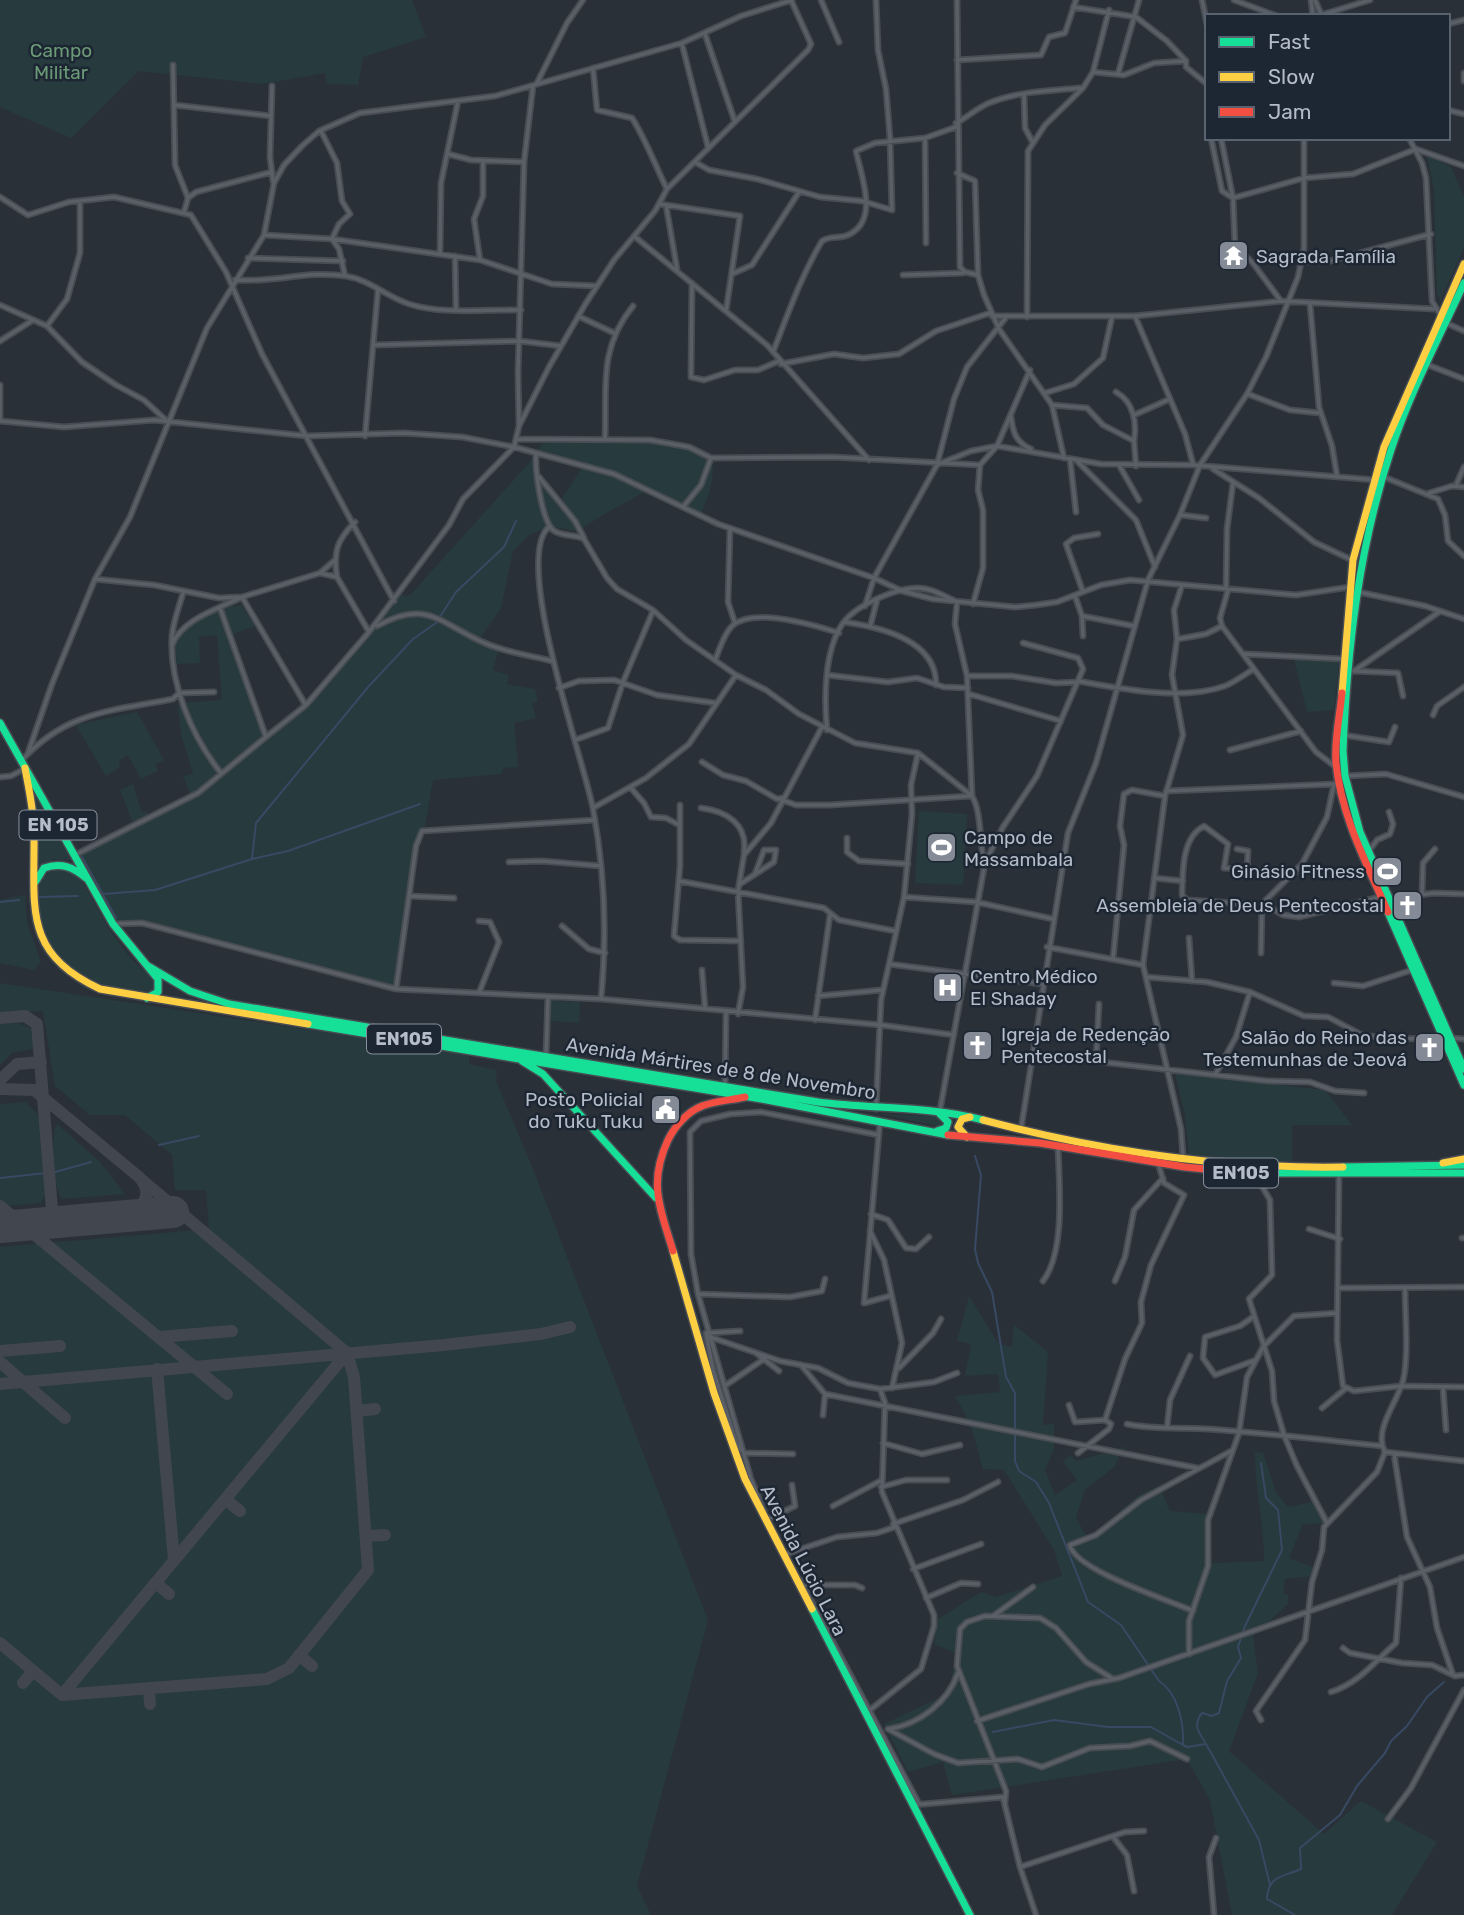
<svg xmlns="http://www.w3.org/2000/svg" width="1464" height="1915" font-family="Rubik,sans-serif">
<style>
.green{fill:#273a3e;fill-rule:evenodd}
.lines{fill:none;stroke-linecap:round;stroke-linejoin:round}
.stream{stroke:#384963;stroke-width:2}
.taxiway{stroke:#42464e;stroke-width:12}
.runway{stroke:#42464e;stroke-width:32}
.street-casing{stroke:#484c53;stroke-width:7}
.fast-casing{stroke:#484c53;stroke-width:10}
.slow-casing{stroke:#484c53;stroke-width:10}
.jam-casing{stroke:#484c53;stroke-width:10}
.street{stroke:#5a5e66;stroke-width:3.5}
.fast{stroke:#16e098;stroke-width:7}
.slow{stroke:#ffcf43;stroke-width:7}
.jam{stroke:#f24e42;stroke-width:7}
.labels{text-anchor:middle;stroke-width:5;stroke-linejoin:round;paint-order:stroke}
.shield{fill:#1d2633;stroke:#878f9c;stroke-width:2}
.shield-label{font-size:18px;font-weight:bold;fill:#b4bcc9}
.park-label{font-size:19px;fill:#6b9a76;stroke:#1d2633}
.poi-label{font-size:19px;fill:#b4bcc9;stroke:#1d2633;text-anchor:start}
.street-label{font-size:19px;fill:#b4bcc9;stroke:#1d2633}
</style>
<rect width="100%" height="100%" fill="#2a3038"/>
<!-- green -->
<path class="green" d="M0 0H412L426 37 363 57 358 85 327 84 325 73 263 84 139 71 71 138 0 107Z
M1427 155 1451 167 1464 197V247L1441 300 1437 294 1434 190Z
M624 437 689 447 711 458C717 475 707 499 701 515L647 490C635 498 584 524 579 532L550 526 529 535 513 551 501 608 477 643 498 651 493 670 509 675 507 684 535 689 538 701 532 703 536 718 514 723 518 767 503 768 501 774 433 780 425 826 416 846 396 989 242 946 142 923 118 922 80 853 195 793H190L183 776 193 774 181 734 178 703 222 700 217 635 199 637 200 663 177 664C176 655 173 645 178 636 187 619 223 607 241 605L255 626 230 635 266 736 306 704 401 593 405 597 411 594 529 463 546 439ZM537 454 583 466 559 503 538 475Z
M1294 659 1339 661 1334 710 1307 712Z
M137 712 164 760 155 765 158 771 141 779 128 755 119 760 120 767 106 776 76 725Z
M133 784 142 813 147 811V817L133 823 120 790Z
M33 788 71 860 54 859 37 869 38 822Z
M919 811 967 814 963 885 915 883Z
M58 867 65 868 79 876 110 931 133 961 154 979 155 989 152 991C142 993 130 990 120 988 77 981 41 956 38 909 38 898 37 887 42 877Z
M25 895 27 923 41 962 34 970 0 963V900Z
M0 983 469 1054V1064L497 1070 496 1081 531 1164 708 1620 637 1886 651 1915H0V1247L209 1229 206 1190H175L172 1155 125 1115H90L55 1086 43 1011 0 1013Z
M551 1001 580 1002 579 1023 550 1021Z
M18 1023 32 1029 36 1048 12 1053 0 1065V1024Z
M1175 1073 1325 1090 1352 1125H1292V1161H1242L1189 1154 1185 1115Z
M26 1102 42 1119 46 1194 41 1203 6 1206 0 1201V1104Z
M880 1114 937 1116 944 1123 938 1126Z
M57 1124 101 1163 125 1194 62 1199C53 1188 50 1137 57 1124Z
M969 1296 998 1343 1012 1347 1014 1325 1048 1352 1043 1425 1054 1424V1449L1045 1470 1055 1495 1077 1480 1063 1461 1071 1455 1076 1461 1129 1446 1121 1451 1115 1466 1085 1490 1076 1518 1088 1539 1139 1495 1159 1486 1170 1511 1209 1514 1212 1563 1264 1561C1264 1524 1255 1489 1255 1452L1263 1453 1276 1492 1288 1507 1317 1501 1327 1523 1303 1524 1289 1558 1315 1568 1313 1576 1285 1579 1283 1593 1288 1595V1604L1253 1636 1258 1673 1229 1751 1324 1834 1361 1801 1437 1842 1392 1915H1232L1210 1800 1187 1759 952 1795 943 1762 908 1772 884 1724 949 1693 956 1653 934 1644 938 1619 981 1592 996 1597 1062 1576 1054 1550 1004 1470 983 1469 971 1426 955 1396 1000 1392 998 1374 965 1376 971 1344 957 1341Z"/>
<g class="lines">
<!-- stream -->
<path class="stream" d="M82 857 116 918
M252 859 288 851 420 804
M103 894 155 890 252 859 256 823 369 686 413 639 436 623 456 592 504 547 516 521
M38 897 78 896
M0 902 19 900
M159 1145 199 1136
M975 1156 981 1175 975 1249 978 1263 992 1292 1006 1377 1015 1393V1461L1019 1471 1036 1482 1049 1503 1088 1602 1121 1625 1159 1681C1178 1693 1184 1723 1183 1745L1187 1747 1206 1744 1210 1751 1259 1840 1270 1885
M55 1172 91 1162
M0 1178 46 1173
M993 1732 1054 1720 1108 1727H1151L1183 1745
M1205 1742C1198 1732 1193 1724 1202 1713L1212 1716 1219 1713 1227 1681 1241 1658 1238 1647 1245 1626 1282 1550 1278 1510 1266 1498 1261 1463
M1295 1915 1267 1899C1268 1875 1283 1877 1301 1869L1300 1848 1340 1815 1357 1786 1385 1753 1391 1741 1407 1726 1427 1697 1444 1682"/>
<!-- taxiway -->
<path class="taxiway" d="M0 1018 25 1016 37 1024 53 1222
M0 1080 17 1064 41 1062
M0 1089 34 1090 139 1177C153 1192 145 1206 130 1216
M0 1206 227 1394
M159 1337 232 1331
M0 1351 60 1346
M0 1362 65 1418
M157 1369 174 1560
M0 1384 444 1345 541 1334 570 1327
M357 1411 375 1409
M226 1500 240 1511
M367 1536 385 1535
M156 1583 169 1594
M0 1643 62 1695 267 1679 289 1668 368 1570 354 1377 347 1353 142 1180
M299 1655 312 1666
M23 1683 33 1671
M149 1688 150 1704
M62 1695 347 1353"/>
<!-- runway -->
<path class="runway" d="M0 1227 173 1212"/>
<defs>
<path id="street" d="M821 0 839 42
M957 0 960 267 965 272 978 275
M1202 0 1207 24
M1234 0 1277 16
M1311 0 1313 16
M1315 0 1321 14
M1073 7 1136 17 1167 41 1186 61V67L1207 84
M1321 15 1370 0
M1448 24 1464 20
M705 34 735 122
M682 44 708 147
M957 60 1041 55 1049 37 1065 33 1076 0
M173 65 175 165 188 198
M593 68 597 110 632 118C646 140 655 165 667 189
M1093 72 1124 75 1154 63 1186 61
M1464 73V81
M1118 74 1139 0
M537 83 567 23 583 0
M272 86 270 157 273 181
M1024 94 1025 128 1032 141
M174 105 271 116
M1448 110 1464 114
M956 123C968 117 977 108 989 103 1019 91 1049 91 1080 88
M321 131 337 163 342 201 350 214 339 224 332 239 339 249 345 276
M925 138 926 243
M1211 138 1222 191 1233 198 1304 178 1353 174 1416 149 1464 166
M1221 138 1233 198 1235 246 1252 262 1281 301
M1409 138 1422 163 1426 178 1432 301 1441 316
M448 154 471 160 524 162
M695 162 709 170 757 179 820 197 862 201 892 210 890 138 886 89 878 50 876 0
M957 173 975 181 978 275 984 295 999 329 1052 405 1064 458
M0 197 28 215 69 202 114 197 191 215 226 272 262 354 394 601
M659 204 740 216 726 311
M666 205 677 269
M184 212 188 198 196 192 272 172
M264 235 332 239 480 260 552 284 597 286
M634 236 767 345 869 460
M440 254 441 183 458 101
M455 256 456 309
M248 258 343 261
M480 260 474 219 483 196V161
M1302 262 1330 261 1431 234
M732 274 752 265 799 192
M903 275 963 273
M235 280C273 283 308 270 346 276 370 280 387 297 409 304 443 315 486 309 521 310
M692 283 691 377 704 380 735 370H758L779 361
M1310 304 1319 407 1332 446 1337 476
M0 305 47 326 82 362 116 385 144 400 168 422
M578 316 614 333
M992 316H1135L1281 301 1434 309
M1135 316 1185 434 1193 464
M1027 317 1028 151 1045 125 1083 88 1093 72 1109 10
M1446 323 1464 331
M47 326 67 299 80 253V201
M0 341 33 320
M374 345 520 341 561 346
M773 352C788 314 801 276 822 241 830 235 839 239 848 235 880 221 861 176 856 151L875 143 925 138 956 127
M781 364 834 354 863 358 899 354 936 331 990 313
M1428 365 1464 379
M0 385V421
M1116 392C1134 402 1137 423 1134 441
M1045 393 1074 384 1103 358 1112 317
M1248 394 1290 410 1320 413
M1052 405 1087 408 1103 425 1134 441 1136 466
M1134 415 1170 399
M1011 417C1013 433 1016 442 1031 449
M0 421 64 427 154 420 307 436 404 433 462 437 514 447 614 474 718 524 874 578 902 591 933 599 1015 607 1036 605 1057 602 1101 585 1130 580 1296 595 1350 587
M519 424 518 373 524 162 533 86
M365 436 378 289
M605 438C607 387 598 349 633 306
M517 439 650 440 689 447 711 458 832 457 980 465
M536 454C535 469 541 519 553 530 561 537 576 534 584 539L607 578 617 589 653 610 686 640 736 675 766 690 799 714 855 743 918 753 972 796
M1070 459 1076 512
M1078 462 1136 520 1155 567
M939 464 971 451 997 446 1101 464 1193 465 1376 480
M1119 465 1139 500
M1213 469 1259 498 1314 542 1352 560
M539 477 575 521 584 538
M1384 477 1438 499 1445 515 1448 541 1464 556
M1457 483 1464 467
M1429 493 1452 486 1464 487
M683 507 701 485 711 458
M1181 515 1206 518
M550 526C510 556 585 763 593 809 605 872 607 936 601 999
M730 528 728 602 735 623
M320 573 337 577 369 632
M337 577C333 552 337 540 355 522
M95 579 154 585 219 598 242 597 320 573 335 560
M1182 585 1174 610 1177 639 1172 675 1183 735 1165 796 1143 965 1181 1129 1183 1158
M1226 589 1227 529 1233 483
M1228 590 1220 618 1222 626 1316 752 1337 768
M1083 592 1066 544 1074 538 1098 534
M1358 592 1425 606 1464 619
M183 593C179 607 173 622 172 636 169 683 192 737 221 773
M1075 596 1082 616 1083 636
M973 604 983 568V510L978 490 980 465 997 446 1030 370
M865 606 874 578 937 465 954 399 967 367 1007 316
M1082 616 1134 626
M844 622C880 627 937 640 936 685
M377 626C424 600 437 620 478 640 500 651 528 655 552 661
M870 627 877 600
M1178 639 1206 634 1222 626
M172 645C182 619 218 609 242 597L305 704
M1245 654 1343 659
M715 660C720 649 723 635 732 626 753 607 814 625 839 633
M1354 671 1439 612
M1354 671 1398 673 1403 696
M827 675 888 682 917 678 944 687 968 688
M967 676H1012L1056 683 1078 682
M1078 681C1121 689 1183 701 1225 686 1235 682 1245 674 1254 669
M559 688 579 681 614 680 657 695 715 703
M969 694 1061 721
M1433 715 1437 706 1464 687
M827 730C824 699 824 650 843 623 856 605 894 589 916 588 930 587 944 596 957 602L955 624 967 676 972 796C982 813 979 841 984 861
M1343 735 1389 742 1395 727
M266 737 306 705 369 632 449 525 463 499 514 447 519 426 549 367 586 303 614 260 655 211 667 189 808 50 811 44 791 0
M575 740 608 728 623 682 653 611
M1230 750 1301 731
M28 753 52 684 95 579 130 517 207 328 264 235 274 183 284 165 302 146 319 131 360 113 495 96 682 43 741 16 792 0
M22 760C67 711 112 711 173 699L179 693 214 692
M702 762 723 775 746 781 777 799 783 798
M1345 776 1386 774 1464 797
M0 777 11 776 24 769
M630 787 644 803 651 817 666 818 679 825
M1166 791 1336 784
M782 800 796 805H830L970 796
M680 805V866L674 936 680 940 741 941
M593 808 646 778 689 744 736 675
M701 808C726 811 748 824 744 852
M847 838V852L859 861 908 864
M1237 849 1248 851 1247 871
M1369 851 1377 840 1390 834 1393 824 1389 812
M75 855 198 793 266 737 220 608
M509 862 542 861 601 866
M1295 873 1224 868 1228 844 1204 826C1181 838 1183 872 1182 895L1187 900 1266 905 1283 915 1299 917 1380 897
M1154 878 1183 881
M679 881 824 908 839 920 895 931
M740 884 774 862 776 850H764L755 874
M1422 894 1423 863 1435 849
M409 896 454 898
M904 897 976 902 1053 919
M1390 899 1434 893 1464 894
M479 921 490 922 499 942 479 993
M113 924 142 923 396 989 601 999 881 1025 954 1035
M562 926 589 949 605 953
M1189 938 1192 981
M1047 947 1143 965
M1261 953 1262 904 1302 864 1327 817 1334 784
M1113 959 1124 845 1120 826 1124 794 1132 790 1165 796
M889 964 1042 984
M702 970 705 1008
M1146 977 1207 982 1250 992 1304 1016 1328 1017 1362 1035 1393 1039 1443 1038
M1334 983 1363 986 1412 970
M396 989 416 846 422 831 595 820
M818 996 882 990
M738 1014 743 987 738 891 744 855 771 823 822 727
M815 1020 830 915
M1451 1038 1464 1039
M1031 1054 1268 1081 1310 1082 1335 1091 1364 1093
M546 1056 548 997
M1096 1061 1099 1004
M1215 1075 1236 1037 1250 992
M725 1086 726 1013
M876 1109 881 1000 904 897 912 814 911 785 918 753
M940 1110 985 863 1003 827 1037 776 1083 669 1078 658 1023 643
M880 1121 864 1303 890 1296
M1021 1129 1068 833 1096 763 1148 580 1180 515 1200 465 1247 394 1266 357 1298 277 1304 248V138
M1255 1174 1270 1200 1272 1275 1249 1299 1272 1371 1274 1401 1284 1435 1297 1466 1327 1523
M1339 1174 1337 1340 1343 1386 1354 1391 1401 1386 1464 1387
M871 1214 888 1220 906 1248 916 1249 929 1237
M1309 1229 1340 1239
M870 1231 884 1260 902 1343 892 1388
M1462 1238H1464
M1043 1281C1066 1251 1059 1183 1058 1146
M1115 1281 1125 1257 1134 1210 1163 1178
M1339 1288 1464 1287
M698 1294 790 1297 822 1291 825 1279
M1253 1317 1240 1326 1205 1337 1203 1358 1215 1375 1256 1360
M706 1333 713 1370 737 1445 744 1453 793 1454
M707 1333 740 1331
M710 1337 780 1361 818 1368 848 1383 880 1389 934 1382 957 1373
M756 1353 779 1371
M801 1365 825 1394 1197 1468
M899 1368 933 1333 941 1319
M726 1385 767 1357
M1443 1388 1446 1430
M1069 1405 1075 1422 1105 1420
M1322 1408 1345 1389
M823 1415 825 1394
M1105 1420 1125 1359 1142 1323 1141 1302 1151 1265 1184 1195 1164 1183 1158 1163
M1127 1424C1155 1430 1180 1427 1208 1429 1266 1433 1324 1440 1382 1446
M1167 1428 1170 1400 1190 1356
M883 1443 922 1454 960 1445
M1385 1452 1464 1461
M1078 1453 1109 1429 1111 1424 1105 1420
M1394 1454 1407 1537 1430 1587 1437 1628 1453 1675
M881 1487 906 1480H947
M833 1506 880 1481
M764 1511 751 1479 698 1294 691 1254 690 1132 701 1121 730 1114 761 1112 879 1135
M768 1519 795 1506 792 1485
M893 1524 963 1500 998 1482
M786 1554 837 1537 877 1533 895 1527
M913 1569 981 1544
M800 1580 919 1804
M803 1585H855L862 1588
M926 1598 961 1583 978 1584
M1193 1611C1169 1600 1074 1570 1070 1545L1096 1535 1141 1500 1233 1450 1239 1433 1247 1377 1263 1347 1294 1316 1337 1313
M993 1616 1033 1587
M1343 1648 1350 1653 1402 1663 1432 1665 1455 1676 1464 1675
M1189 1654V1621L1208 1566V1520L1233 1450
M1331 1692C1359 1683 1374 1662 1396 1643L1401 1578
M870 1710 921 1669 934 1626V1615L882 1492 885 1403 880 1389
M1261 1720 1256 1711 1305 1640 1312 1582 1322 1550 1324 1527 1377 1472 1385 1452C1373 1430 1397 1403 1403 1381 1409 1356 1405 1314 1405 1288
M977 1721 1089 1684 1119 1678 1464 1557
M888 1729 934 1754 958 1763 1018 1759 1042 1767 1090 1748 1130 1746 1150 1741 1187 1759
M889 1729C920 1724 948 1702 958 1673
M1005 1802 1006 1791 957 1666 960 1629 967 1622 985 1616 1040 1618 1056 1628 1086 1662 1113 1679
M913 1805 1003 1797 1020 1867 1036 1915
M1388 1819 1411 1788 1464 1690
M1114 1838 1127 1855 1134 1891
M1020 1867 1125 1832 1144 1831
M1214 1915 1209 1857 1216 1838"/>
<path id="fast" d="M1464 283C1439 338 1410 392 1391 450 1359 547 1347 649 1343 751L1345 776 1360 832 1464 1069
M0 723 113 924 158 979V992L147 998
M36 881 44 868C61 862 73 867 86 878
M1388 912 1464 1085
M148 966 190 991 229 1004 818 1102C873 1109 930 1106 983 1120
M308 1024 767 1100 948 1135
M522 1061 543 1074 656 1198
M937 1131 946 1128 948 1122 938 1112
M1343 1167 1464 1165
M1246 1173H1464
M812 1609 970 1915"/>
<path id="slow" d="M1342 693 1353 560 1384 447 1464 264
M25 768C29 790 34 811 34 833 35 907 22 953 100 989L308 1024
M983 1120C1100 1151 1221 1169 1343 1167
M967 1137 958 1127 962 1119 970 1117
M1443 1163 1464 1159
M673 1251 714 1393 745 1479 812 1609"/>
<path id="jam" d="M1342 693C1340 715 1334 741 1336 763 1341 816 1367 864 1388 912
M948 1135 1040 1143 1185 1167 1246 1173
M673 1251C660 1208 648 1183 668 1140 675 1126 687 1112 702 1106 715 1101 731 1100 745 1097"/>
</defs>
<!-- street casing -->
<use href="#street" class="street-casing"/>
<!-- fast casing -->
<use href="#fast" class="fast-casing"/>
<!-- slow casing -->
<use href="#slow" class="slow-casing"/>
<!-- jam casing -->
<use href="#jam" class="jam-casing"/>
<!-- street -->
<use href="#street" class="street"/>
<!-- fast -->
<use href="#fast" class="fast"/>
<!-- slow -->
<use href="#slow" class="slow"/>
<!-- jam -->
<use href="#jam" class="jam"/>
</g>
<!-- icons -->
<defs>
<symbol id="temple-square" viewBox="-11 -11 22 22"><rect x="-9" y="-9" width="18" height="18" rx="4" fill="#848b96" stroke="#1d2633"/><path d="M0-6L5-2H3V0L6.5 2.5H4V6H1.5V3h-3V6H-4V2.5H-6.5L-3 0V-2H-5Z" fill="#fff"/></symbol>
<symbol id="stadium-square" viewBox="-11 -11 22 22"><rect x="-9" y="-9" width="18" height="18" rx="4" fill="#848b96" stroke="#1d2633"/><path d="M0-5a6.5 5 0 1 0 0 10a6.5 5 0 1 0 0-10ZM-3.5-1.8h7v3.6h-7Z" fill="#fff"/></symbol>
<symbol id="church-square" viewBox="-11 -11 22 22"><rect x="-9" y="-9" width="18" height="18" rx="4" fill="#848b96" stroke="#1d2633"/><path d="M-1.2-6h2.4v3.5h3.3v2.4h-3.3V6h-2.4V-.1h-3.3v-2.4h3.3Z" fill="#fff"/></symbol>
<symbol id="hospital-square" viewBox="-11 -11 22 22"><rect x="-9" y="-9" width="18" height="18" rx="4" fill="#848b96" stroke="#1d2633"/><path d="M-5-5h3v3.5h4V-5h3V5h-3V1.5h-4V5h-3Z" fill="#fff"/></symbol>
<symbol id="civic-square" viewBox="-11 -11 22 22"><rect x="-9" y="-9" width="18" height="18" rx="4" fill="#848b96" stroke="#1d2633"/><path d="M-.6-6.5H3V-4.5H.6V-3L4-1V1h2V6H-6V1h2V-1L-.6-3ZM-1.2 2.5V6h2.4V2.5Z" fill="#fff"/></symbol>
</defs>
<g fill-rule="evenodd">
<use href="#temple-square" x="1216" y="238" width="35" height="35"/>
<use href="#stadium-square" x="924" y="830" width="35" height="35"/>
<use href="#stadium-square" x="1370" y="854" width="35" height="35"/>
<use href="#church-square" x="1390" y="888" width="35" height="35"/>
<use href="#hospital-square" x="930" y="970" width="35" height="35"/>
<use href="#church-square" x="960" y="1028" width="35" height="35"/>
<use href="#church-square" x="1412" y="1030" width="35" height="35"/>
<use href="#civic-square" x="648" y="1092" width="35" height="35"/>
</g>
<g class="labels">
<!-- shield labels -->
<g class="shield">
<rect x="19.5" y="810.5" width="77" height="29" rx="5"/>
<rect x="367" y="1024.5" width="74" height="29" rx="5"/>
<rect x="1204" y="1158.5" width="74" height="29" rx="5"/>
</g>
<g class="shield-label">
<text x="58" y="831">EN 105</text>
<text x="404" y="1045">EN105</text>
<text x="1241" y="1179">EN105</text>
</g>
<!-- park labels -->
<g class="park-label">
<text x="61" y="57">Campo<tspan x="61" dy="22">Militar</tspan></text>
</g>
<!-- poi labels -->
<g class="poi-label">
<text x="1256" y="263">Sagrada Família</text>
<text x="964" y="844">Campo de<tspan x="964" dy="22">Massambala</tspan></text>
<text x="1365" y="878" text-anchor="end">Ginásio Fitness</text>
<text x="1384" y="912" text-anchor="end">Assembleia de Deus Pentecostal</text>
<text x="970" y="983">Centro Médico<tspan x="970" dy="22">El Shaday</tspan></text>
<text x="1001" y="1041">Igreja de Redenção<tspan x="1001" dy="22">Pentecostal</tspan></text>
<text x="1407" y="1044" text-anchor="end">Salão do Reino das<tspan x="1407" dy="22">Testemunhas de Jeová</tspan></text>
<text x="643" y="1106" text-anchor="end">Posto Policial<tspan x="643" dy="22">do Tuku Tuku</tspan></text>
</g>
<!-- street labels -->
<g class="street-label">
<text transform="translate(721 1068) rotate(9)" y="7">Avenida Mártires de 8 de Novembro</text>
<text transform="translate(804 1560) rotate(63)" y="7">Avenida Lúcio Lara</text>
</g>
</g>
<!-- legend -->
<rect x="1205" y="14" width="245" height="126" fill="#1d2633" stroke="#59626f" stroke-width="2"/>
<rect x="1219" y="37" width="35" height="10" fill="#16e098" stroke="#59626f" stroke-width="2"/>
<text x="1268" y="49" font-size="21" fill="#b4bcc9">Fast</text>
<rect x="1219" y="72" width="35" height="10" fill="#ffcf43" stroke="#59626f" stroke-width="2"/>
<text x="1268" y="84" font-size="21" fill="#b4bcc9">Slow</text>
<rect x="1219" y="107" width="35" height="10" fill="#f24e42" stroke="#59626f" stroke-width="2"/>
<text x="1268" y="119" font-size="21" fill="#b4bcc9">Jam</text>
</svg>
